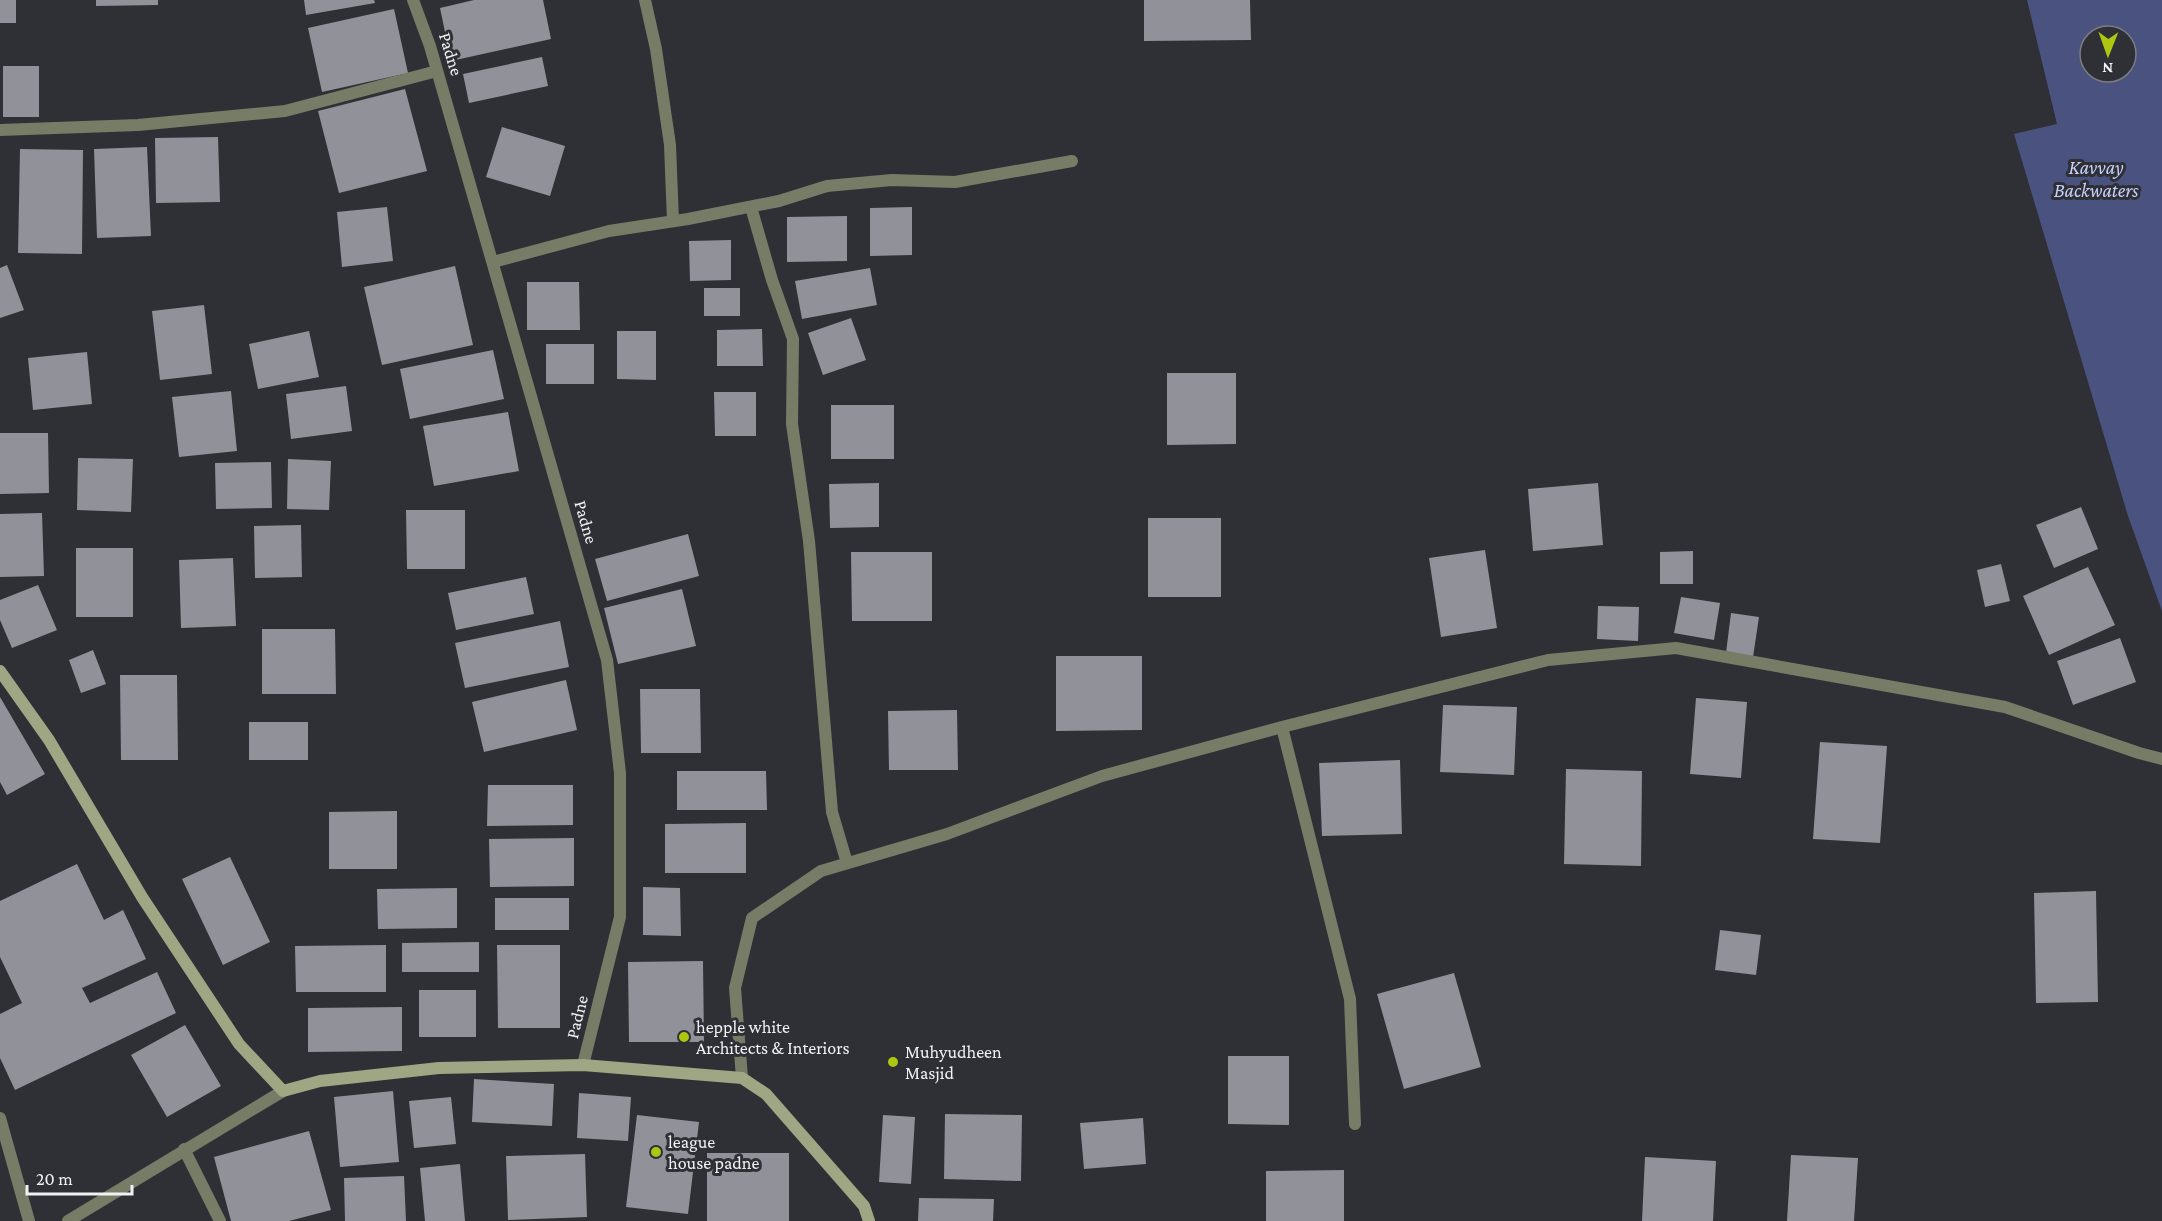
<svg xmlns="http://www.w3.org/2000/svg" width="2162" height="1221" font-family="'Crimson Pro',serif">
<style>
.water{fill:#4a537f;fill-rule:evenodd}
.building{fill:#919299}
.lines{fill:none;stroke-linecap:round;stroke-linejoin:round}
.minor{stroke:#767c66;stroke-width:12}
.secondary{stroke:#9ea683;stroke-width:12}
.poi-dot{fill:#acc612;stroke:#2f3035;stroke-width:2}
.labels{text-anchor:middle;stroke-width:6;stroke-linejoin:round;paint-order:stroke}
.street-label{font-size:18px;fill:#f0f1f5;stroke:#2f3035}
.poi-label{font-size:18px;fill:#f0f1f5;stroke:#2f3035;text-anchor:start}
.water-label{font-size:20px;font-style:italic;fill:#c5cffb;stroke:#2f3035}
</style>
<rect width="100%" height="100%" fill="#2f3035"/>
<!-- water -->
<path class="water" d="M2027 0H2162V611L2128 516 2014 134 2057 124ZM2090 36H2126V72H2090Z"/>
<!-- building -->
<path class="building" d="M0 0H16V23H0Z
M96 0H158V5L96 6Z
M304 0H374L375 3 306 15Z
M474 0H543L551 39 451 61 440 8Z
M1144 0H1250L1251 40 1144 41Z
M394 9 408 73 322 92 308 28Z
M542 57 548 86 469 103 463 74Z
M3 66H39V117H3Z
M405 89 427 171 339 193 318 111Z
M502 127 565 146 550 196 486 177Z
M218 137 220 202 156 203 155 138Z
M147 147 151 236 97 238 94 149Z
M20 149 83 150 82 254 18 253Z
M387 207 393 261 342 267 337 212Z
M912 207V255L870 256V208Z
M847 216V261L787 262V217Z
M731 240V280L690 281 689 241Z
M7 265 24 310 0 318V268Z
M455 266 473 345 382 365 364 287Z
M870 268 877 305 802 319 795 281Z
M527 282H579L580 330H527Z
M704 288H740V316H704Z
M204 305 212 374 160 380 152 311Z
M851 318 866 360 823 375 808 333Z
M762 329 763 366H717V330Z
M309 331 319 377 258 389 249 344Z
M617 331H656V380L617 379Z
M546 344H594V384H546Z
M493 350 504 399 410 419 400 369Z
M87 352 92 404 33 410 28 358Z
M1167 373H1236V444L1167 445Z
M346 386 352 431 291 439 286 394Z
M231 391 237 451 179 457 172 397Z
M714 392H756V436H715Z
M831 405H894V459H831Z
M508 412 519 471 434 486 423 426Z
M0 433H48L49 493 0 494Z
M78 458 133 459 131 512 77 510Z
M288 459 331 461 329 510 287 509Z
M271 462 272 508 216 509 215 463Z
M879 483V527L830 528 829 484Z
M1598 483 1603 545 1533 551 1528 489Z
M2081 507 2098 549 2054 568 2036 525Z
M406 510H465V569H407Z
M42 513 44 576 0 577V514Z
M1148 518H1221V597H1148Z
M301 525 302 577 255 578 254 526Z
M688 534 699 576 607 601 595 559Z
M76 548H133V617H76Z
M1485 550 1497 628 1441 637 1429 558Z
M1693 551V584H1660V552Z
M851 552H932V621H852Z
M233 558 236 626 181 628 179 560Z
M2001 564 2010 601 1985 607 1977 570Z
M2088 567 2115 625 2049 655 2023 596Z
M526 577 534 614 456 630 448 593Z
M38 585 57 630 12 648 0 620V600Z
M682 589 696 646 618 664 604 608Z
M1681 597 1720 603 1714 640 1674 633Z
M1598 606 1639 607 1638 641 1597 639Z
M1731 613 1759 617 1753 657 1726 653Z
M560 621 569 667 465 688 455 643Z
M262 629H335L336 694H262Z
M2120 638 2136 682 2073 705 2057 661Z
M93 650 106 684 81 693 69 660Z
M1056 656H1142V730L1056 731Z
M120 675H177L178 760H121Z
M566 680 577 730 484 752 472 702Z
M640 689H700L701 753H641Z
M0 697 45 774 7 795 0 782Z
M1696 698 1747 702 1741 778 1690 774Z
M1443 705 1517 707 1514 775 1440 772Z
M957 710 958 770H889L888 711Z
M249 722H308V760H249Z
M1820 742 1887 746 1880 843 1813 839Z
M1400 760 1402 834 1322 836 1319 763Z
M1566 769 1642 771 1641 866 1564 864Z
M677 771H766L767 810H677Z
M488 785H573V825L487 826Z
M397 811V869H329V812Z
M746 823V873H665V824Z
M574 838V886L490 887 489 839Z
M230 857 270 942 223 965 182 879Z
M77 864 104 920 123 910 146 959 82 988 90 1003 157 972 176 1013 15 1090 0 1058V1014L22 1003 0 957V901Z
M643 887 680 888 681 936 643 935Z
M457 888V928L378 929 377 889Z
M2096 891 2098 1002 2036 1003 2034 893Z
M495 898H569V930H495Z
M1720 930 1761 935 1756 975 1715 970Z
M479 942V972H402V943Z
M386 945V992H296L295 946Z
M497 945H560V1028H498Z
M703 961 704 1042H629L628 962Z
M1454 973 1481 1067 1404 1089 1377 994Z
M419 990H476V1037H419Z
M402 1007V1051L308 1052V1008Z
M185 1025 221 1086 167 1117 131 1055Z
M1228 1056H1289V1125L1228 1124Z
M474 1079 554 1084 552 1126 472 1122Z
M393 1091 399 1162 340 1167 334 1097Z
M579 1093 631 1097 628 1141 577 1138Z
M451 1097 456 1144 414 1148 409 1101Z
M945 1114 1022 1115 1021 1181 944 1179Z
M637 1115 699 1122 688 1214 626 1207Z
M883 1115 915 1117 911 1184 879 1182Z
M1143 1118 1146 1164 1084 1169 1080 1123Z
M309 1131 331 1210 289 1221H231L214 1157Z
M707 1153H789V1221H707Z
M585 1154 587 1217 508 1220 506 1156Z
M1791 1155 1858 1158 1854 1221H1787Z
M1645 1157 1716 1161 1713 1221H1642Z
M460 1164 465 1221H425L420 1168Z
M1344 1170V1221H1266V1171Z
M404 1176 406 1221H345L344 1178Z
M919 1198 994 1199 993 1221H918Z"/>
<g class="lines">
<!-- minor -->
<path class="minor" d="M413 0 430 46 607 660 620 773V917L583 1065
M645 0 656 49 670 145 673 221
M0 130 138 125 285 111 437 71
M751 207 772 280 793 339 792 424 809 541 832 812 847 863
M493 262 609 231 688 219 779 201 827 186 892 180 955 182 1072 161
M1282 727 1350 999 1355 1124
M742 1078 735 988 752 918 821 871 947 834 1102 776 1282 727 1548 660 1676 648 2005 707 2139 753 2162 759
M0 1118 29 1221
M184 1149 220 1221
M68 1221 283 1091"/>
<!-- secondary -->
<path class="secondary" d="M0 671 49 740 142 897 239 1044 283 1091 320 1081 439 1068 583 1065 742 1078 766 1094 864 1206 869 1221"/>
</g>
<!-- markers -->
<g class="poi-dot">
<circle cx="684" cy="1037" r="6"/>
<circle cx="893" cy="1062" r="6"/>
<circle cx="656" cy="1152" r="6"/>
</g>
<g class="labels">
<!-- street labels -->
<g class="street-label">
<text transform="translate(451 54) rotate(73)" y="6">Padne</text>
<text transform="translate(586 522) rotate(74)" y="6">Padne</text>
<text transform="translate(577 1017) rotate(-76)" y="6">Padne</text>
</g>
<!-- poi labels -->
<g class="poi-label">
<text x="696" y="1033">hepple white<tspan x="696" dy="21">Architects &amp; Interiors</tspan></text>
<text x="905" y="1058">Muhyudheen<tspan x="905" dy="21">Masjid</tspan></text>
<text x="668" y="1148">league<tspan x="668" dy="21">house padne</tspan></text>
</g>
<!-- water labels -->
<g class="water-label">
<text x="2096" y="174">Kavvay<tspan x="2096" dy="23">Backwaters</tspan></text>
</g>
</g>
<!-- north arrow -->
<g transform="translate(2108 54) rotate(181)"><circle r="28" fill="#2f3035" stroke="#7c7d82" stroke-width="1.5"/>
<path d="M0-4.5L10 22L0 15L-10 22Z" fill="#acc612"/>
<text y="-9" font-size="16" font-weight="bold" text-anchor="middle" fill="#f0f1f5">N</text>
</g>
<!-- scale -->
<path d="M27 1185v9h105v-9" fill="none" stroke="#f0f1f5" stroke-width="3"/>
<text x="36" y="1185" font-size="18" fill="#f0f1f5" stroke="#2f3035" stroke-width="4.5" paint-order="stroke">20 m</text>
</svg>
